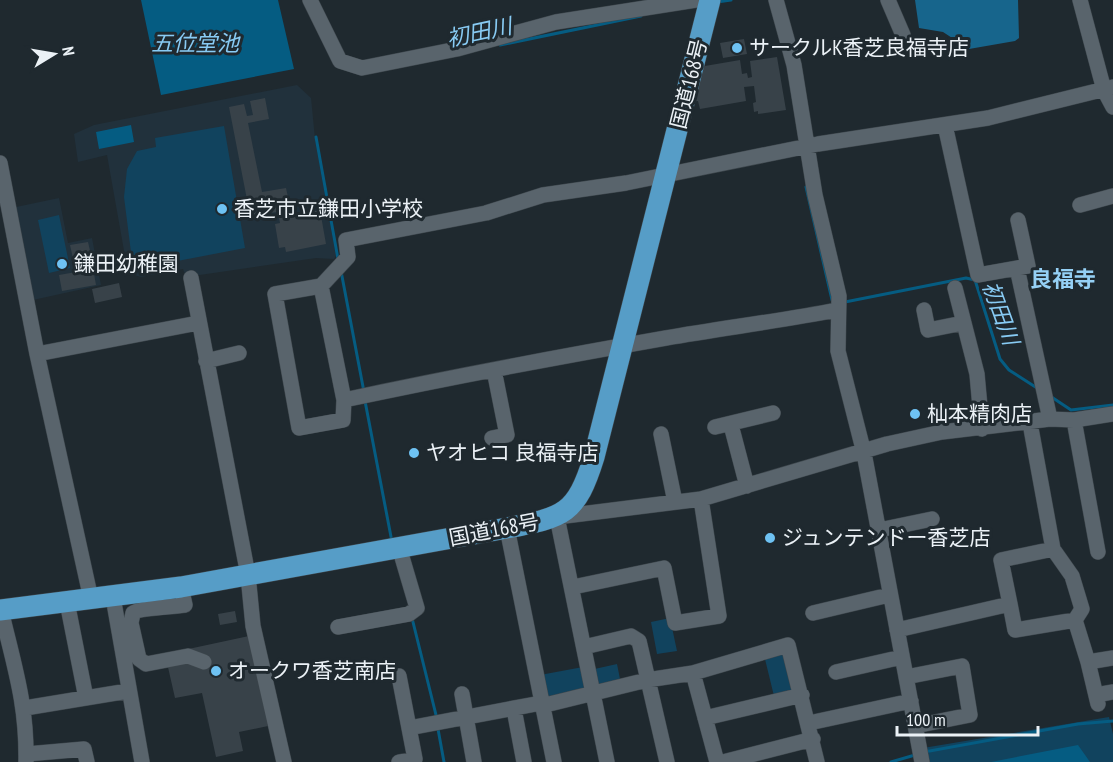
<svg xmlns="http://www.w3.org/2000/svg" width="1113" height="762" font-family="'PT Sans Narrow','Noto Sans JP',sans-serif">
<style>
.built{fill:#21313c}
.green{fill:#11435e}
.forest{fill:#17658c}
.water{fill:#055c82}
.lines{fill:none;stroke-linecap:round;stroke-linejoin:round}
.stream{stroke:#055c82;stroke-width:3}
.building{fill:#384249}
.minor-casing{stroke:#3e474d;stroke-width:16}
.highway-casing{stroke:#3e474d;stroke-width:22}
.minor{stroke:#59646c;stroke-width:15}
.highway{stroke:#569dc7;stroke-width:21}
.poi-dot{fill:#6ec2f3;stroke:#1f292f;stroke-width:2}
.labels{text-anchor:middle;stroke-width:6;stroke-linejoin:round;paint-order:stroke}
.poi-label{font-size:21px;fill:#ebf1f6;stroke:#1f292f;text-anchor:start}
.street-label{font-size:21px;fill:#ebf1f6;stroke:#1f292f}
.water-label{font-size:22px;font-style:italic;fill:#88cbf4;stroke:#1f292f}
.neighbourhood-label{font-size:22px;font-weight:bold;fill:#95d0f5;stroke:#1f292f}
</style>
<rect width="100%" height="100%" fill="#1f292f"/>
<!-- built -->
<path class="built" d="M297 85 311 98 315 139 336 256 334 259 316 258 186 277 183 269 141 277 128 273 107 155 78 162 74 134 94 125Z
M59 198 68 243 92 238 101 285 33 300 16 207Z"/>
<!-- green -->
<path class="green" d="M224 126 245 248 141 268 132 260 124 197 127 169 137 151 156 147 155 138Z
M59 215 70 268 49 273 38 220Z
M670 618 677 651 657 654 651 622Z
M786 648 798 690 774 696 764 655Z
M617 664 621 684 594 690 590 670Z
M583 667 588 692 545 701 540 675Z
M1109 717 1113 734V762H926L923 748Z"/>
<!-- forest -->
<path class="forest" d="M915 0H1018L1019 38 1015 41 969 49 943 32 919 28Z"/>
<!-- water -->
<path class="water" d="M141 0H278L294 69 161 95Z
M131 125 134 142 99 149 96 132Z
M1078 745 1090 762H991Z"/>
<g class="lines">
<!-- stream -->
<path class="stream" d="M717 2 731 0
M500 45 641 16
M316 137 338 259
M806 187 832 300
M341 271 364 392
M845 302 966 278 975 280 1000 359 1009 370 1037 388
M1050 396 1071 410 1113 405
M365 401 392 542
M412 618 437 719
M438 729 444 762
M924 752 1078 724 1113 721
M891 762 915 755"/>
</g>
<!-- building -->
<path class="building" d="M744 39 747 54 723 58 720 43Z
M777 57 786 110 758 114V111L754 112 753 103 756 102 754 86 744 87 746 101 700 109 698 101 691 102 695 81 701 80 699 67 740 60 742 74 747 73 748 78 752 77 750 61Z
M265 98 269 119 248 123 262 192 286 188 289 202 277 204 278 212 250 215 229 107 244 104 247 116 253 115 250 101Z
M320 210 326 244 286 252 285 247 279 248 275 224 280 223 279 218Z
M88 242 91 255H95L96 262 92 263 96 285 62 291 59 275 76 272 70 245Z
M107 253 109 267 100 268 97 255Z
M119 283 122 297 95 303 92 289Z
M235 611 237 622 220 625 218 614Z
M249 636 268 726 239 732 243 751 216 757 202 693 175 698 165 654Z"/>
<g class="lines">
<defs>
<path id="minor" d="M310 0 340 61 362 68 457 49 556 22 696 0
M776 0 794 65 815 195 839 296 838 351 864 453 922 762
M888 0 903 35
M1080 0 1104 90 1113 107
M945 125 978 275 1028 266 1018 220
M0 163 37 354 91 599
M1080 205 1113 196
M1017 268 1050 419
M191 278 248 575 253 626 284 762
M321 286 275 294 299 428 343 420 344 400 321 286 348 257 346 240 486 213 543 195 626 183 818 144 988 118 1113 87
M955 288 977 374 982 429
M924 310 928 330 963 323
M37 354 198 323
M206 361 239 353
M344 400C451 377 558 357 666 338 723 328 780 321 837 310
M1074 420 1098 552
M1030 423 1053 549 1072 576 1082 609 1075 620 1088 662 1113 658
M731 425 747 486
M715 427 773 413
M661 434 675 502
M492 438 507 435 494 370
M507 528 554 762
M879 530 932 519
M181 587 185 605C173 607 138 608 133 613L131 623 139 659 146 664 188 656 204 662
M573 587 664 568 675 623 719 616 701 499
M113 597 142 762
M67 602 86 698
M1010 604 1015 630 1075 620
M1 610C14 666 27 703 26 762
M813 613 889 595
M338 627 409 614 417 608 399 547
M897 630 1010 604 1001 560 1053 549
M584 647 631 636 639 641 667 762
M1088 662 1098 704
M836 672 902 657
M693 673 717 762
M906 677 962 666 970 715 915 726
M462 694 474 762
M1096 695 1113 692
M541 706 647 680 693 673 788 645 817 762
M25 708 128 691
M514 709 524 762
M705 718 802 695
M809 723 911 701
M409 728 541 703
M27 754 84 749 87 762
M399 762 415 759 399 676
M607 762 557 517 701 499 887 444 942 432 1050 419 1074 420 1113 414
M723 762 813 739"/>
<path id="highway" d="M0 610 181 587 507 528C564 517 576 515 594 457L710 0"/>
</defs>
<!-- minor casing -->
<use href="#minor" class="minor-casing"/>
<!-- highway casing -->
<use href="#highway" class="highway-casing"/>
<!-- minor -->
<use href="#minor" class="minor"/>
<!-- highway -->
<use href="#highway" class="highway"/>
</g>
<!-- markers -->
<g class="poi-dot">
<circle cx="737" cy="48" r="6"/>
<circle cx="222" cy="209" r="6"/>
<circle cx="62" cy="264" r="6"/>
<circle cx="915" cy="414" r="6"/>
<circle cx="414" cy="453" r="6"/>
<circle cx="770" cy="538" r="6"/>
<circle cx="216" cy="671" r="6"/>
</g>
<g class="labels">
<!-- poi labels -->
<g class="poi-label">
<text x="749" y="55">サークルK香芝良福寺店</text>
<text x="234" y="216">香芝市立鎌田小学校</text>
<text x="74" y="271">鎌田幼稚園</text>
<text x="927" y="421">杣本精肉店</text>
<text x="426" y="460">ヤオヒコ 良福寺店</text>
<text x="782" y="545">ジュンテンドー香芝店</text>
<text x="228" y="678">オークワ香芝南店</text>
</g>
<!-- street labels -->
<g class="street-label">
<text transform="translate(689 84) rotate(-76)" y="7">国道168号</text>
<text transform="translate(494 530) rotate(-11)" y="7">国道168号</text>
</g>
<!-- water labels -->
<g class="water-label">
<text transform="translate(479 32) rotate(-12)" y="8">初田川</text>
<text x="195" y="51">五位堂池</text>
<text transform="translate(1001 313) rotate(70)" y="8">初田川</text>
</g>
<!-- neighbourhood labels -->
<g class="neighbourhood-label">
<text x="1063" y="287">良福寺</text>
</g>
</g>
<!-- north arrow -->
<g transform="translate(54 54) rotate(79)" stroke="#1f292f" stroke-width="4.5" paint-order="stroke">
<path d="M0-4.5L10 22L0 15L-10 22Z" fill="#ebf1f6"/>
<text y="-9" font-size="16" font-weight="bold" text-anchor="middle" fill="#ebf1f6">N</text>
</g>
<!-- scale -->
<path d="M897 726v9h141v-9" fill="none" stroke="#ebf1f6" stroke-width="3"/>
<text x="906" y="726" font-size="18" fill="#ebf1f6" stroke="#1f292f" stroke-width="4.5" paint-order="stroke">100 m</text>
</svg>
